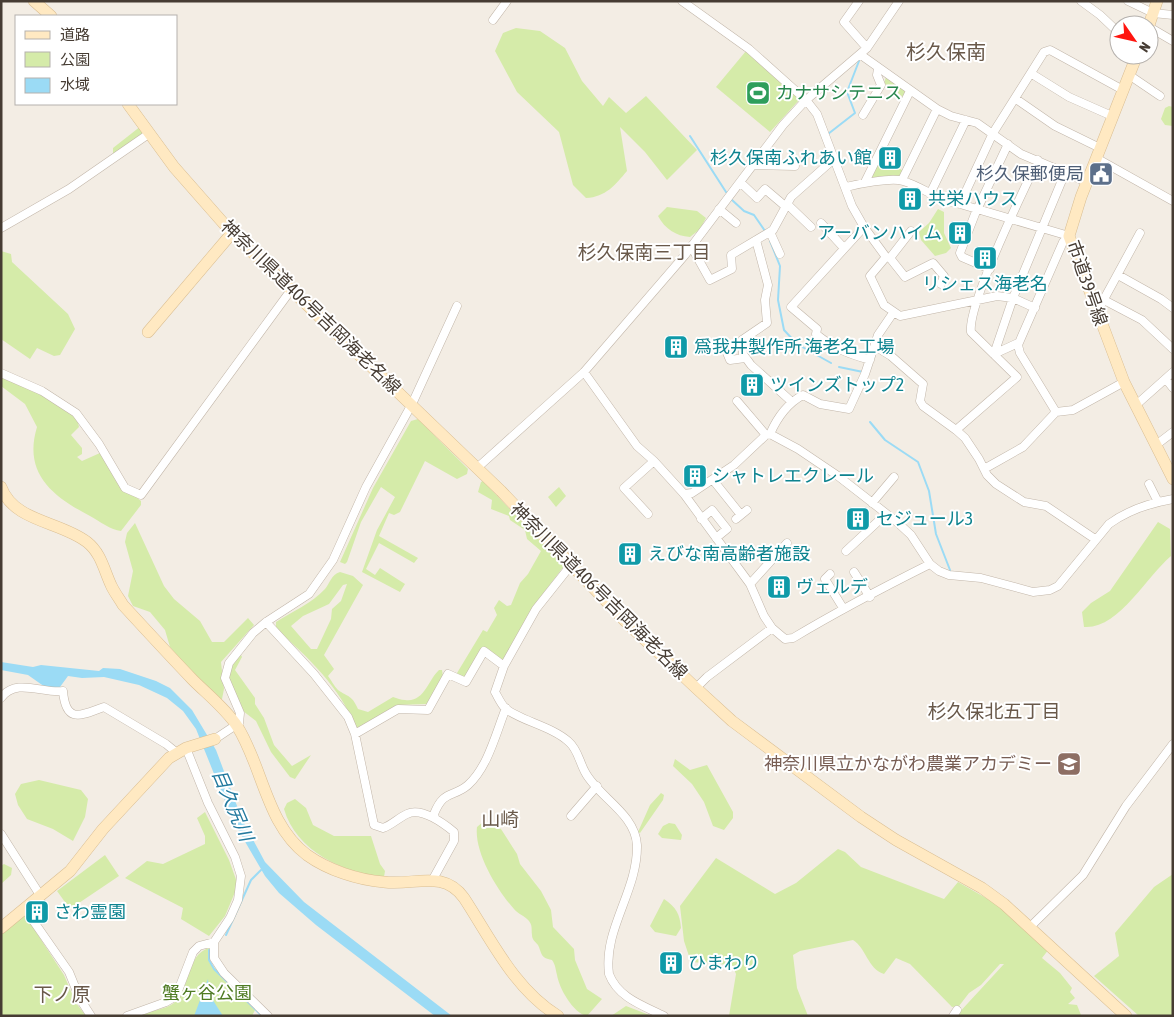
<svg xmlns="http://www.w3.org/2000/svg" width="1174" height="1017" font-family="'Asap Condensed','Noto Sans JP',sans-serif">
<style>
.green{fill:#d5eba9;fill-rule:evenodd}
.water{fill:#9bdbf5}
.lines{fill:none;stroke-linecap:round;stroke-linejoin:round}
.stream{stroke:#9bdbf5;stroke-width:2}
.street-casing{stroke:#c2b6a9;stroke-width:9}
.secondary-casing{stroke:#dabe92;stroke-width:12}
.street{stroke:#fff;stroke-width:8}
.secondary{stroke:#ffe9c2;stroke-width:11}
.labels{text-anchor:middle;stroke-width:4;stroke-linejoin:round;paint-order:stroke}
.leisure-label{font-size:18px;fill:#27864d;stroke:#fff;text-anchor:start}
.culture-label{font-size:18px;fill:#0d838f;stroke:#fff;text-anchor:start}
.service-label{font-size:18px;fill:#4e5e75;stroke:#fff;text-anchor:end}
.street-label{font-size:18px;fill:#463c33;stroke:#fff}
.education-label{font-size:18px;fill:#785e54;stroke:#fff;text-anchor:end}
.park-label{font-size:18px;fill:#4f7b23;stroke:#fff}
.neighbourhood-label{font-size:19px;fill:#69594a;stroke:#fff}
.water-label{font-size:19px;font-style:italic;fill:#237a9f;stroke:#fff}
.quarter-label{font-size:20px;fill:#69594a;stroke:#fff}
</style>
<rect width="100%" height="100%" fill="#f3ede4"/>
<!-- green -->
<path class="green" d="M516 28 540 31 565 48 582 81 603 106 609 97 626 113 646 96 697 150 667 180 645 152 620 127 627 171C615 185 606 197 586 198L573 185 559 132 517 92 495 51 503 33Z
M746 51 800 99 770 132 716 87Z
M886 77 904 89 906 93 903 97 884 83Z
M1169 106 1173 107V126L1165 125 1161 119 1165 108Z
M141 126 146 133 113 155V148Z
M880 159 904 171 901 177 873 179 871 176Z
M667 207 697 211 706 218 700 229 690 237C676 236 665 229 658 216Z
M938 209 944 212V233L951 248 946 253 935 256 921 240 919 232 929 223Z
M1 251 11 254 12 262 68 314 75 329 60 355 54 356 37 348 30 359 1 339Z
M1 375 54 397 76 415 79 427 71 435 82 448V454L77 457 82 461 100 453 124 487 141 501V505L121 531C111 530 99 521 90 516 52 496 23 473 37 427L25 404 1 386Z
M418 419 468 469 467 474 457 479 425 461 400 512 394 515 389 513 379 536 418 558 414 563 379 543 366 569 375 575 380 568 405 584 400 592 362 572 377 530 395 497 381 487 361 522 347 562 345 564 340 562 373 488 411 421Z
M483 481 564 566 533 607 506 661H502L484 648 466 678 458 675 457 673 483 630 487 632 497 615 494 608 499 600 507 606 511 605 520 583 528 574 541 551 527 539 525 530 510 520 509 516 491 509 492 500 478 492 481 482Z
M559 487 566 496 556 507 548 497Z
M1158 522 1170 529 1171 556C1147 576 1118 630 1084 627L1082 612 1091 603 1110 591Z
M135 523 164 586 174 599 200 621 212 642H224L248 618 254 625 221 662 224 689 222 699 220 700 203 686 170 647 165 630 150 612 133 606 128 596 133 571 125 542 127 533Z
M340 572 353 576 363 585 324 655 334 669 328 676C331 680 334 686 338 690 348 697 352 695 358 709L368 712 393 697C397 698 401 700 405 700 424 703 428 680 439 670H442L443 677 427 704 397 705 360 728 355 727C342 689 306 655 276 629V622C292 612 312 603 325 589 330 583 331 575 340 572ZM347 584 341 601 332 609 331 619 317 649H311L291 626 303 616 329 604 343 585Z
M241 655 242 657 235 670 255 698V704L264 718 274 745 292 766 311 755 295 779 290 777 271 752 256 721 243 711 228 679 230 665Z
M675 759 690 770 707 765 733 812V818L724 830 713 826 704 802 692 784 673 766Z
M39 780 81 790 88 799 85 817 73 841 53 829 27 819 18 805 15 794 21 784Z
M661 793 664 795 663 800 640 833 638 832 650 805Z
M295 799 306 808 313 825 334 836H371L380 864 385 871 384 877C343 873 296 851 284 809L287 803Z
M205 812 229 860 238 885 225 916 209 936 181 919 183 908 125 878 147 861 163 864 205 844V836L197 818Z
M484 821 501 829 517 854 520 864 541 891 551 910 553 927 574 949 575 960 587 989 602 999 587 1016C573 1013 559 988 557 975 555 968 556 966 552 960 540 958 542 953 538 945 535 941 532 940 532 935 531 930 533 926 529 921 525 916 518 914 514 909 497 890 474 852 477 827Z
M669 823 675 824 682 835 681 840 662 838 658 834 663 826Z
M838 849 845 852 861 867 944 899 958 882 1007 910 1049 949 1042 958 1060 973 1072 988 1070 992 1075 998 1068 1004 1077 1005 1081 1015 1083 1016H956L1004 964H1000L981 985 969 993 959 1006 952 1007 910 964 896 958 884 974C867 968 867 949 853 940L800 951 793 955 797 988 808 1016H729L736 974 732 965 691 962 684 941 680 906 716 858 775 894 796 883Z
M105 855 119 876 70 909 57 891Z
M4 864 12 868 11 875 1 884V866Z
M1173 874V1016H1139L1094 976 1119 956 1115 933 1154 887Z
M664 899C676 907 680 914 681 928L676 936 655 932 650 926Z
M25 915 64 975 76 1003 86 1016H1V935Z
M209 948V962L255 1010 252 1016H137C147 1011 166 1010 174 1003 191 987 186 955 209 948Z
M626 1006 652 1016H611Z"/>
<!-- water -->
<path class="water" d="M1 662 33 667 41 665 99 671 103 668 120 669 156 681 170 688 192 710 216 750 242 819 265 862 304 902 452 1016H435L316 925 279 893 265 876 233 821 196 729 183 711 167 698 139 685 104 677 82 678 68 676 60 687H45L28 675 1 670Z
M208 979 209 994 223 1016H194Z"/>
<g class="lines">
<!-- stream -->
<path class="stream" d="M828 134 855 113 847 92 859 61
M690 136 726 192
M732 200 744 211 754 215 765 231
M770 241 780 266 778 300 784 330 797 344 831 363
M839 367 863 372
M870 422 885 440 918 462 929 491 936 534 950 570
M226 935 251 880 261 870
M209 950V960L214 969 262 1016"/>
<defs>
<path id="street" d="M682 1 749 49 806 100 817 114 852 206 864 227 886 257 890 258 905 277 933 263 944 276 941 284
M859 1 844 22 867 48
M1081 1 1100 15 1119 33
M1128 1 1153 13 1173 15
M493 20 507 1
M1149 27 1173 41
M861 55 937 109 951 116 977 123 1021 154 1087 182
M1032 74 1069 97 1112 116
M1129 75 1160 96
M1016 99 1055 126 1100 148
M863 115 881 85 877 75 878 69
M1096 158 1173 201
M753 165 795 166
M902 180 937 109
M740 182 757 198 765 189 785 206
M865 182 910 91
M846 187C858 184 892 177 903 181 924 187 937 201 960 204L1069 236 1063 242 1018 345 1020 353 1056 412
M930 194 966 120
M787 204 811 227
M960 204 993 133 1044 52 1050 50 1123 90
M719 209 736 223
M821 223 843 247
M864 227 791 307 817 329 816 334C833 348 849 354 870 360
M1 228 69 189 150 133
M770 232 780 254
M756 240 768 285 765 300 767 323 742 340 743 354 751 365 792 402
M691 246 710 280 732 269 731 255 773 230 791 197 835 158
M886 257 870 276 884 305 900 316 997 296 1013 298 1035 308
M890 258 911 231
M990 269 962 257 960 253 975 214 1008 144
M1118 275 1161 299 1173 308
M1104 300 1142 320 1173 349
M1097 312 1140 233
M722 341 730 360 745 358
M875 346 891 356 923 384 920 401 923 406 956 430 965 438 979 459 987 475 996 484 1024 502 1046 506 1095 539
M994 354 1013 298 1065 173
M994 354 1018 343
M584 372 637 446 654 461 684 494 750 584 764 616 772 628 785 639 793 638C838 611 884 587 930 564
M1 373 42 391 76 413 99 444 125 488 141 495 291 290
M1166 379 1173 388
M737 401 766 435
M1136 405 1173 372
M956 430 1017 377 971 332C967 306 1024 189 1038 160
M770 434 798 449 838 476 897 522 911 535 930 564 939 571 949 575 981 578 1033 592 1050 590 1058 586 1109 524C1128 510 1150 503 1173 499
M1156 445 1173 432
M477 468 584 372 685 255 783 125 806 100 867 48 899 1
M984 469 1023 447 1056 412 1073 410 1124 382
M713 480 741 515
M1149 484 1158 502
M684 494 692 493 734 465 766 435 770 434C777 418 788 403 803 395L820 404 849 409 865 374 878 335 893 313
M872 503 894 477
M648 514 624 488 654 461
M701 519 712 510 727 529 716 538
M736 519 747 510
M846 551 886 514
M571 565 536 609 504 666 495 692C498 697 501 704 505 708 518 720 552 726 569 742 578 750 579 761 585 772 598 797 635 813 637 845 638 891 603 929 609 974 618 998 644 1006 664 1016
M854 572 870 597
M830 574 825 579 843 608
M750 584 787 543
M266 622 314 674 348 717 355 734 374 825 383 828C392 825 398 818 407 814 422 807 443 823 454 832V841L433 879
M696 688 707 677 772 628
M1 698C16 677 43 694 63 691 66 726 83 714 104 707L166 744 177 753
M355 734 398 709 428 710 448 674 466 682 484 651 504 666
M215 739 239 723 240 713 225 678 229 663 253 633 266 622 309 594 333 560 366 487 412 404 457 306
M186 748 208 803 235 857 241 876 238 900 230 918 214 942V958L224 973 268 1016
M571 816 597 786
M435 818 434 814C444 789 453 798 468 785 488 767 496 733 506 708
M1 834 40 895
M25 909 69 972 80 999 91 1016
M1030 927 1083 875 1126 806 1173 744
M127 1016 166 1002 176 996 193 952 199 946 214 942
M953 1016 957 1010"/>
<path id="secondary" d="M34 1 51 16
M1149 25 1157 1
M1137 55 1081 197 1069 236 1124 382 1173 479
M128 104 174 167 232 233 501 491 628 624 696 688 732 721 861 817 896 840 982 888 1004 904 1126 1016
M148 332 232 233
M1 487C14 522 60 521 87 542 101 553 104 570 111 585 114 592 119 598 123 605 146 630 169 655 193 680 207 694 226 709 237 726 263 767 266 824 307 855 328 870 358 880 384 882 414 886 443 869 464 898 491 939 514 989 558 1016
M1 928 70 871 103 829 169 758 186 748 215 739"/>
</defs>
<!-- street casing -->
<use href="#street" class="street-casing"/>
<!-- secondary casing -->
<use href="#secondary" class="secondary-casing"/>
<!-- street -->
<use href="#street" class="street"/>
<!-- secondary -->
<use href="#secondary" class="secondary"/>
</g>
<!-- icons -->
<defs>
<symbol id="stadium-square" viewBox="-11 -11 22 22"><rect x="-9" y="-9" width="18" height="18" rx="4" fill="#2e9e5b" stroke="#fff"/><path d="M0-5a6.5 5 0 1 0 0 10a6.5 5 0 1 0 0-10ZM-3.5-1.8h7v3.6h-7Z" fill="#fff"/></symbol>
<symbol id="building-square" viewBox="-11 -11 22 22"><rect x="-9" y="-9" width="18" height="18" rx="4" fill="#0f9aa8" stroke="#fff"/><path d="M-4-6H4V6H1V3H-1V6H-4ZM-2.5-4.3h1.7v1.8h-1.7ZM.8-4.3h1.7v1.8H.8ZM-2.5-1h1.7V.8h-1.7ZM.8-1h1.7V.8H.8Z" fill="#fff"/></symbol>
<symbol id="civic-square" viewBox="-11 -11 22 22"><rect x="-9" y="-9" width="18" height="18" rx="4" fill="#5c6f8a" stroke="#fff"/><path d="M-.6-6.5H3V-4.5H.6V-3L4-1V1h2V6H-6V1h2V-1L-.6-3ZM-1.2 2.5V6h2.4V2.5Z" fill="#fff"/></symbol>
<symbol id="university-square" viewBox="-11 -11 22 22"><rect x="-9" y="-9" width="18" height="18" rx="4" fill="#8d6e63" stroke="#fff"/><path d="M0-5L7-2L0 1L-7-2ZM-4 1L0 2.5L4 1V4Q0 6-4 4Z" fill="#fff"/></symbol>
</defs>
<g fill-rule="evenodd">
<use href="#stadium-square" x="744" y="79" width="28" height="28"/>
<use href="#building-square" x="876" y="144" width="28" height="28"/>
<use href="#civic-square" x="1087" y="160" width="28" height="28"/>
<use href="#building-square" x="896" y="185" width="28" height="28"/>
<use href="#building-square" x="946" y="219" width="28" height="28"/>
<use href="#building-square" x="971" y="244" width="28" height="28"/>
<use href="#building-square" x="662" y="333" width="28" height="28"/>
<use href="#building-square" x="738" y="371" width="28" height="28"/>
<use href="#building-square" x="681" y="462" width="28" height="28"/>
<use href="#building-square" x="844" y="505" width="28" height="28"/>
<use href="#building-square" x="616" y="540" width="28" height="28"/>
<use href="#building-square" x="765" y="573" width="28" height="28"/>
<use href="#university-square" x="1055" y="750" width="28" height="28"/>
<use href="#building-square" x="23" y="898" width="28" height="28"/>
<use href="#building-square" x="657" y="949" width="28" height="28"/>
</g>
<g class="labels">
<!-- leisure labels -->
<g class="leisure-label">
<text x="776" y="99">カナサシテニス</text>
</g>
<!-- culture labels -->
<g class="culture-label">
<text x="872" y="164" text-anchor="end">杉久保南ふれあい館</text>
<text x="928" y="205">共栄ハウス</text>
<text x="942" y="239" text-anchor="end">アーバンハイム</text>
<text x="985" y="290" text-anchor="middle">リシェス海老名</text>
<text x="694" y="353">爲我井製作所 海老名工場</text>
<text x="770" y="391">ツインズトップ2</text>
<text x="712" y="482">シャトレエクレール</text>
<text x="876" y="525">セジュール3</text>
<text x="648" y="560">えびな南高齢者施設</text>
<text x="796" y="593">ヴェルデ</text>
<text x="54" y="918">さわ霊園</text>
<text x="688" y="969">ひまわり</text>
</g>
<!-- service labels -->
<g class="service-label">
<text x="1084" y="180">杉久保郵便局</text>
</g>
<!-- street labels -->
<g class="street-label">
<text transform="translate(1087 283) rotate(71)" y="6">市道39号線</text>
<text transform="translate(311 307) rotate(44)" y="6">神奈川県道406号吉岡海老名線</text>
<text transform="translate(599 591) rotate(45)" y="6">神奈川県道406号吉岡海老名線</text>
</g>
<!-- education labels -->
<g class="education-label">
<text x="1052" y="770">神奈川県立かながわ農業アカデミー</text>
</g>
<!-- park labels -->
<g class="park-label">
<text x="207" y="999">蟹ヶ谷公園</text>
</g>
<!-- neighbourhood labels -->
<g class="neighbourhood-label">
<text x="644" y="259">杉久保南三丁目</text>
<text x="994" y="718">杉久保北五丁目</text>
<text x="500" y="826">山崎</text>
<text x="62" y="1001">下ノ原</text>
</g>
<!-- water labels -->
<g class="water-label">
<text transform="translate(233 805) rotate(67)" y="7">目久尻川</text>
</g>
<!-- quarter labels -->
<g class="quarter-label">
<text x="946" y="59">杉久保南</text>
</g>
</g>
<!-- border -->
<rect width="1174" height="1017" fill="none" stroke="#463c33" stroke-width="5"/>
<!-- legend -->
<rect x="15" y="15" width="162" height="90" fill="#ffffff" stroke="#b5b1ad"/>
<rect x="25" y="31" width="25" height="8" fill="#ffe9c2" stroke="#b5b1ad"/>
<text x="60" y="40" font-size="15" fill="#463c33">道路</text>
<rect x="25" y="52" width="25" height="15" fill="#d5eba9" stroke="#b5b1ad"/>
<text x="60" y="65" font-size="15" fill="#463c33">公園</text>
<rect x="25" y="78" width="25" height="15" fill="#9bdbf5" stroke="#b5b1ad"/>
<text x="60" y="90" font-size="15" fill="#463c33">水域</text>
<!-- north arrow -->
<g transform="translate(1134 40) rotate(124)"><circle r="24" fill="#ffffff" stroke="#b5b1ad"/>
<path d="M0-4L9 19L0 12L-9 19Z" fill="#ff150f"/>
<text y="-8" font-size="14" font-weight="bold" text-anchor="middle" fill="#463c33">N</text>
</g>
</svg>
